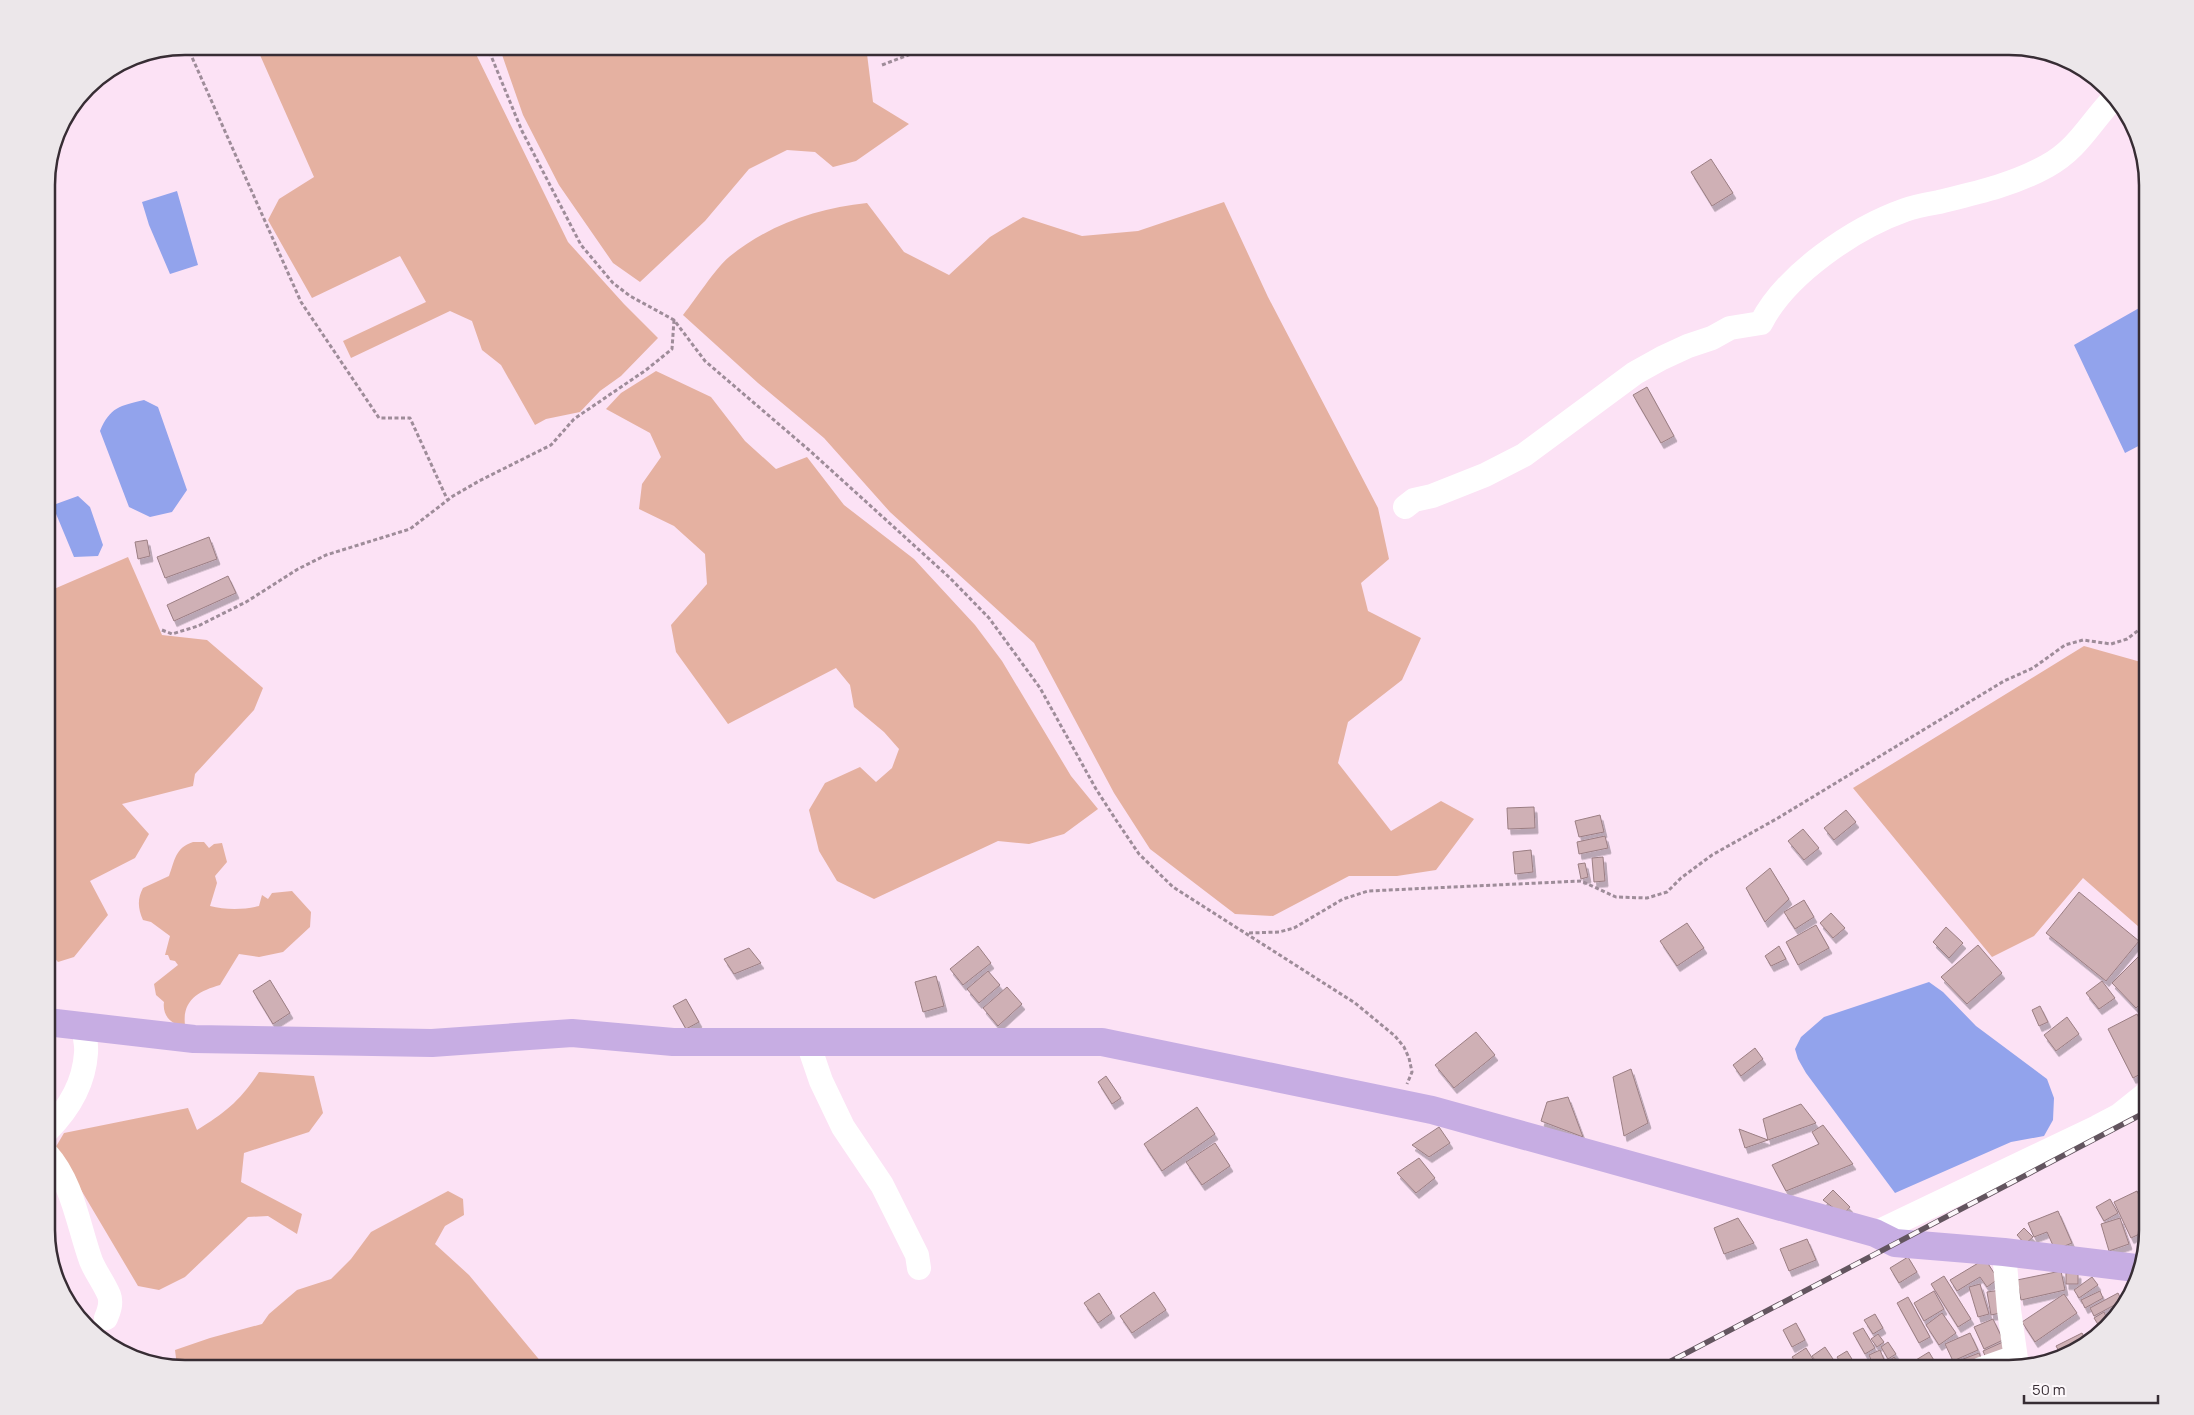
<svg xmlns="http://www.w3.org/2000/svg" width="2194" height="1415" font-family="Manrope,sans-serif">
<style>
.green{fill:#e5b1a1}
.water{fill:#92a3ec}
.building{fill:#cfb0b5;stroke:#9b7e83;filter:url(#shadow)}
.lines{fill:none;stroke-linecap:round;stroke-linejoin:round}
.path{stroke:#9e8c99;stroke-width:3;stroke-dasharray:4 2.5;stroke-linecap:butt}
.minor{stroke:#fff;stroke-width:24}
.major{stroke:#c7ade3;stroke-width:28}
.rail-casing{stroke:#63555f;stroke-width:5.5}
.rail{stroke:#fcf7fa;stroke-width:4;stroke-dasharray:11;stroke-linecap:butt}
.rim{fill:none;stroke:#372d34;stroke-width:2.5}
</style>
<defs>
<filter id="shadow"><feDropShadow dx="3" dy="5.5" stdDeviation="0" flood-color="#0004"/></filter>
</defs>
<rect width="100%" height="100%" fill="#fce2f5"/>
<!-- green -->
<path class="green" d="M295 46H472L568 242 624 304 658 338 621 376 600 391 580 412 546 419 535 425 501 365 482 350 472 321 450 311 351 358 343 341 426 302 400 256 312 298 268 220 279 199 314 177 260 55Z
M499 46H866L873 102 909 124 856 161 833 167 815 152 787 150 749 169 705 221 640 282 613 263 559 185 523 115Z
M1224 202 1268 297 1378 508 1389 559 1361 583 1368 611 1421 638 1402 680 1348 722 1338 763 1391 831 1441 801 1474 819 1436 870 1397 876H1349L1273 916 1235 914 1150 849 1114 793 1034 643 890 512 824 438 758 383 683 315C696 299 714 270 729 257 768 225 817 208 867 203L904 252 949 275 990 237 1023 217 1082 236 1138 231Z
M656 371 711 397 745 441 776 469 807 457 844 505 914 559 975 625 1002 661 1071 776 1098 809 1064 834 1029 844 998 841 874 899 837 881 819 851 809 810 825 783 860 767 876 782 892 768 899 749 884 732 854 707 850 685 836 668 728 724 676 652 671 625 707 584 705 554 674 526 639 509 642 484 661 457 650 433 606 409 621 393Z
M128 557 162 635 207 640 263 688 254 710 195 774 193 786 122 804 149 834 135 858 90 881 108 915 74 957 58 962 47 950V592Z
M2084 646 2148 664V935L2083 878 2034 936 1992 957 1853 788Z
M193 842H204L209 848 214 844 222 843 227 862 215 876 217 883 210 906C225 910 244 910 259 906L262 895 268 899 272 893 292 891 311 912 310 927 283 952 259 957 239 954 220 985C199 991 182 1000 185 1025 172 1026 162 1016 164 1002L156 995 154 984 178 965 175 961 170 960 168 955H165L170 936 151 922 143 920C138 909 137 899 143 888L169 876C175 860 175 848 193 842Z
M259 1072 314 1076 323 1113 309 1132 244 1153 241 1182 302 1214 297 1234 268 1216 248 1217 185 1277 159 1290 138 1286 71 1173 54 1150 64 1133 188 1108 197 1130C225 1113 241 1100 259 1072Z
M448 1191 463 1199 464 1215 445 1226 435 1244 469 1275 547 1369H186L177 1366 175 1350 210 1338 262 1324 269 1314 297 1290 331 1279 351 1259 371 1232Z"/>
<!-- water -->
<path class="water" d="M177 191 198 265 170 274 149 225 142 202Z
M2148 303V441L2125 453 2074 345Z
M144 400 158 407 187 490 172 512 150 517 129 507 100 431C110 407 120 406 144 400Z
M78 496 90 507 103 545 98 556 74 557 54 509 56 504Z
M1929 982 1943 992 1976 1026 2047 1079 2054 1098 2053 1120 2044 1136 2011 1142 1895 1193 1806 1073 1798 1059 1795 1049 1801 1037 1824 1017Z"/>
<!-- building -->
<path class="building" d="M1711 159 1733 193 1712 206 1691 172Z
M1647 387 1674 436 1661 443 1633 395Z
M209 537 217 559 165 578 157 557Z
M147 540 150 556 138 559 135 542Z
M228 576 236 593 174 621 167 605Z
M1534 807 1535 828 1508 829 1507 808Z
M1846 810 1856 822 1834 840 1824 828Z
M1600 815 1604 832 1579 837 1575 821Z
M1803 829 1819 848 1804 860 1788 841Z
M1605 836 1608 848 1579 854 1577 842Z
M1531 850 1533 872 1515 874 1513 852Z
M1603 857 1605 881 1594 882 1592 858Z
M1585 863 1588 877 1581 879 1578 864Z
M1770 868 1789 899 1765 922 1746 888Z
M2079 892 2139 941 2106 981 2046 933Z
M1804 900 1814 917 1795 929 1784 912Z
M1831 913 1845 928 1833 938 1820 923Z
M1687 923 1704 948 1677 966 1660 941Z
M1816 925 1829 948 1798 965 1786 942Z
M1946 927 1963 943 1949 958 1933 942Z
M1978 945 2002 973 1967 1004 1941 977Z
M978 946 991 963 963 985 950 969Z
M1779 946 1786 959 1771 966 1765 956Z
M749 948 761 963 734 974 724 959Z
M2142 953 2148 959V997L2136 1008 2112 983Z
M988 971 1000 985 979 1003 967 989Z
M936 976 944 1006 923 1012 915 982Z
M270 980 290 1013 273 1024 253 991Z
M2102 981 2115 998 2099 1009 2086 993Z
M1007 987 1022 1004 998 1026 983 1008Z
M686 999 699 1022 686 1029 673 1006Z
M2040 1006 2048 1022 2039 1026 2032 1010Z
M2148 1007V1025L2139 1015Z
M2137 1014 2148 1035V1070L2133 1078 2108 1029Z
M2067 1017 2079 1034 2056 1051 2044 1035Z
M1476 1032 1495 1055 1454 1088 1435 1065Z
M1755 1048 1763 1059 1741 1076 1733 1065Z
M1631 1069 1648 1123 1624 1136 1613 1077Z
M1106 1076 1121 1098 1112 1104 1098 1082Z
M1568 1097 1583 1137 1541 1121 1547 1102Z
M1801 1104 1816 1123 1768 1140 1763 1119Z
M1197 1107 1215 1134 1162 1171 1144 1144Z
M1823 1125 1853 1164 1786 1191 1772 1165 1819 1144 1812 1132Z
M1439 1127 1450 1143 1429 1157 1412 1145Z
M1739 1129 1768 1140 1745 1148Z
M1215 1143 1230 1166 1202 1185 1186 1162Z
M1419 1158 1435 1178 1416 1193 1397 1173Z
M1833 1190 1850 1207 1843 1215 1823 1200Z
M2137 1191 2148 1213V1230L2131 1238 2114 1202Z
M2110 1199 2118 1213 2104 1221 2096 1207Z
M2058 1211 2072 1243 2055 1250 2047 1232 2034 1237 2028 1223Z
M1738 1218 1754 1243 1724 1254 1714 1228Z
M2120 1218 2129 1244 2109 1251 2101 1224Z
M2024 1228 2033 1237 2025 1244 2017 1235Z
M1807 1239 1816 1260 1789 1271 1780 1249Z
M1908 1257 1917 1272 1899 1283 1890 1268Z
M1985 1259 1998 1279 1987 1287 1980 1277 1957 1291 1950 1280Z
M2061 1271 2065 1290 2021 1300 2017 1280Z
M2066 1273H2078V1284H2066Z
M1944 1276 1971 1319 1958 1327 1931 1284Z
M2092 1277 2098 1285 2079 1298 2074 1290Z
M1980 1284 1989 1314 1978 1317 1969 1287Z
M2001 1290 2005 1312 1991 1315 1987 1292Z
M1934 1291 1944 1309 1924 1321 1914 1303Z
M2100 1291 2103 1298 2085 1308 2081 1300Z
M1154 1292 1166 1310 1132 1333 1120 1316Z
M1099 1293 1112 1313 1098 1323 1084 1303Z
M2118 1293 2122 1301 2094 1316 2090 1308Z
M2064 1294 2077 1313 2035 1342 2022 1322Z
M1908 1297 1930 1337 1919 1343 1897 1303Z
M2126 1302 2124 1307 2110 1320 2107 1315Z
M2104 1312 2108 1321 2099 1326 2094 1318Z
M1942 1313 1956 1333 1939 1345 1926 1325Z
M1875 1314 1883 1328 1873 1334 1864 1320Z
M1993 1319 2003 1340 1984 1349 1974 1327Z
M1796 1323 1805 1340 1792 1347 1783 1330Z
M1863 1328 1875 1348 1865 1354 1853 1333Z
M1970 1333 1978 1350 1953 1361 1945 1344Z
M2082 1333 2087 1342 2078 1350 2061 1355 2056 1346Z
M1878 1334 1884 1342 1877 1347 1871 1339Z
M1888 1342 1896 1354 1888 1359 1881 1347Z
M2003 1342 2009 1353 1988 1363 1983 1351Z
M1825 1347 1839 1368 1837 1369H1821L1812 1356Z
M1806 1348 1819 1369H1800L1792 1357Z
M1880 1350 1888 1369H1875L1869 1355Z
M1847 1351 1858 1369H1844L1837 1357Z
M1929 1352 1935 1362 1923 1369H1914L1911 1363Z
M1979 1353 1983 1363 1969 1369H1961L1958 1361Z
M1894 1357 1900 1365 1895 1369 1889 1361Z"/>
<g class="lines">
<!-- path -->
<path class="path" d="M187 46 301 302 379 418H410L448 501
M487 46 522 131 581 245 613 283 630 296 674 320 705 361 809 450 950 578 989 618 1040 688 1096 789 1116 820 1139 854 1173 887 1355 1003 1395 1036 1404 1047 1409 1058 1412 1072 1407 1084
M882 65 932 46
M162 630 172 634 198 626 246 602 298 569 326 555 410 529 453 496 479 481 551 445 574 419 646 370 672 349 674 320
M1249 933 1279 932 1294 928 1343 899 1368 891 1581 881 1616 897 1647 898 1667 892 1681 878 1712 855 1778 818 2004 681 2033 668 2065 645 2083 640 2111 644 2127 639 2148 623"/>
<!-- minor -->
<path class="minor" d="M1405 507 1414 500 1432 496 1485 475 1524 455 1635 373 1662 358 1688 346 1712 338 1730 328 1761 323C1786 274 1854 228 1905 210 1916 206 1928 204 1939 202 1976 193 2013 185 2047 166 2078 149 2090 123 2113 99
M808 1043 821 1081 843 1127 882 1185 917 1255 919 1268
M47 1131C68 1110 84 1085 86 1053 87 1045 84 1035 83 1026
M47 1154C73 1183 78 1225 91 1261 96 1273 104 1283 109 1295 112 1303 109 1311 106 1318
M1875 1233 2097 1127 2118 1116 2148 1092
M2004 1252 2009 1310 2017 1366
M1981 1369 2015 1357"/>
<!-- major -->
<path class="major" d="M47 1022 194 1039 432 1043 572 1033 673 1042H1102L1432 1110 1875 1233 1895 1243 2004 1252 2136 1268"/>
<defs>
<path id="rail" d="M1656 1369 2148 1111"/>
</defs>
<!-- rail casing -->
<use href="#rail" class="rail-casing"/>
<!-- rail -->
<use href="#rail" class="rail"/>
</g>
<!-- crop -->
<path d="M0 0H2194V1415H0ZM185 55H2009A130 130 0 0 1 2139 185V1230A130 130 0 0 1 2009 1360H185A130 130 0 0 1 55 1230V185A130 130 0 0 1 185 55Z" fill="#ece7ea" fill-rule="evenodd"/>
<path class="rim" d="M185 55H2009A130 130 0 0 1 2139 185V1230A130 130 0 0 1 2009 1360H185A130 130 0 0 1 55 1230V185A130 130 0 0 1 185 55Z"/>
<!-- scale -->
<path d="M2024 1395v8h134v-8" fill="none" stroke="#372d34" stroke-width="2.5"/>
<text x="2032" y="1395" font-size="15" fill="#372d34" stroke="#fcf7fa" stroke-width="4" paint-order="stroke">50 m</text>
</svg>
